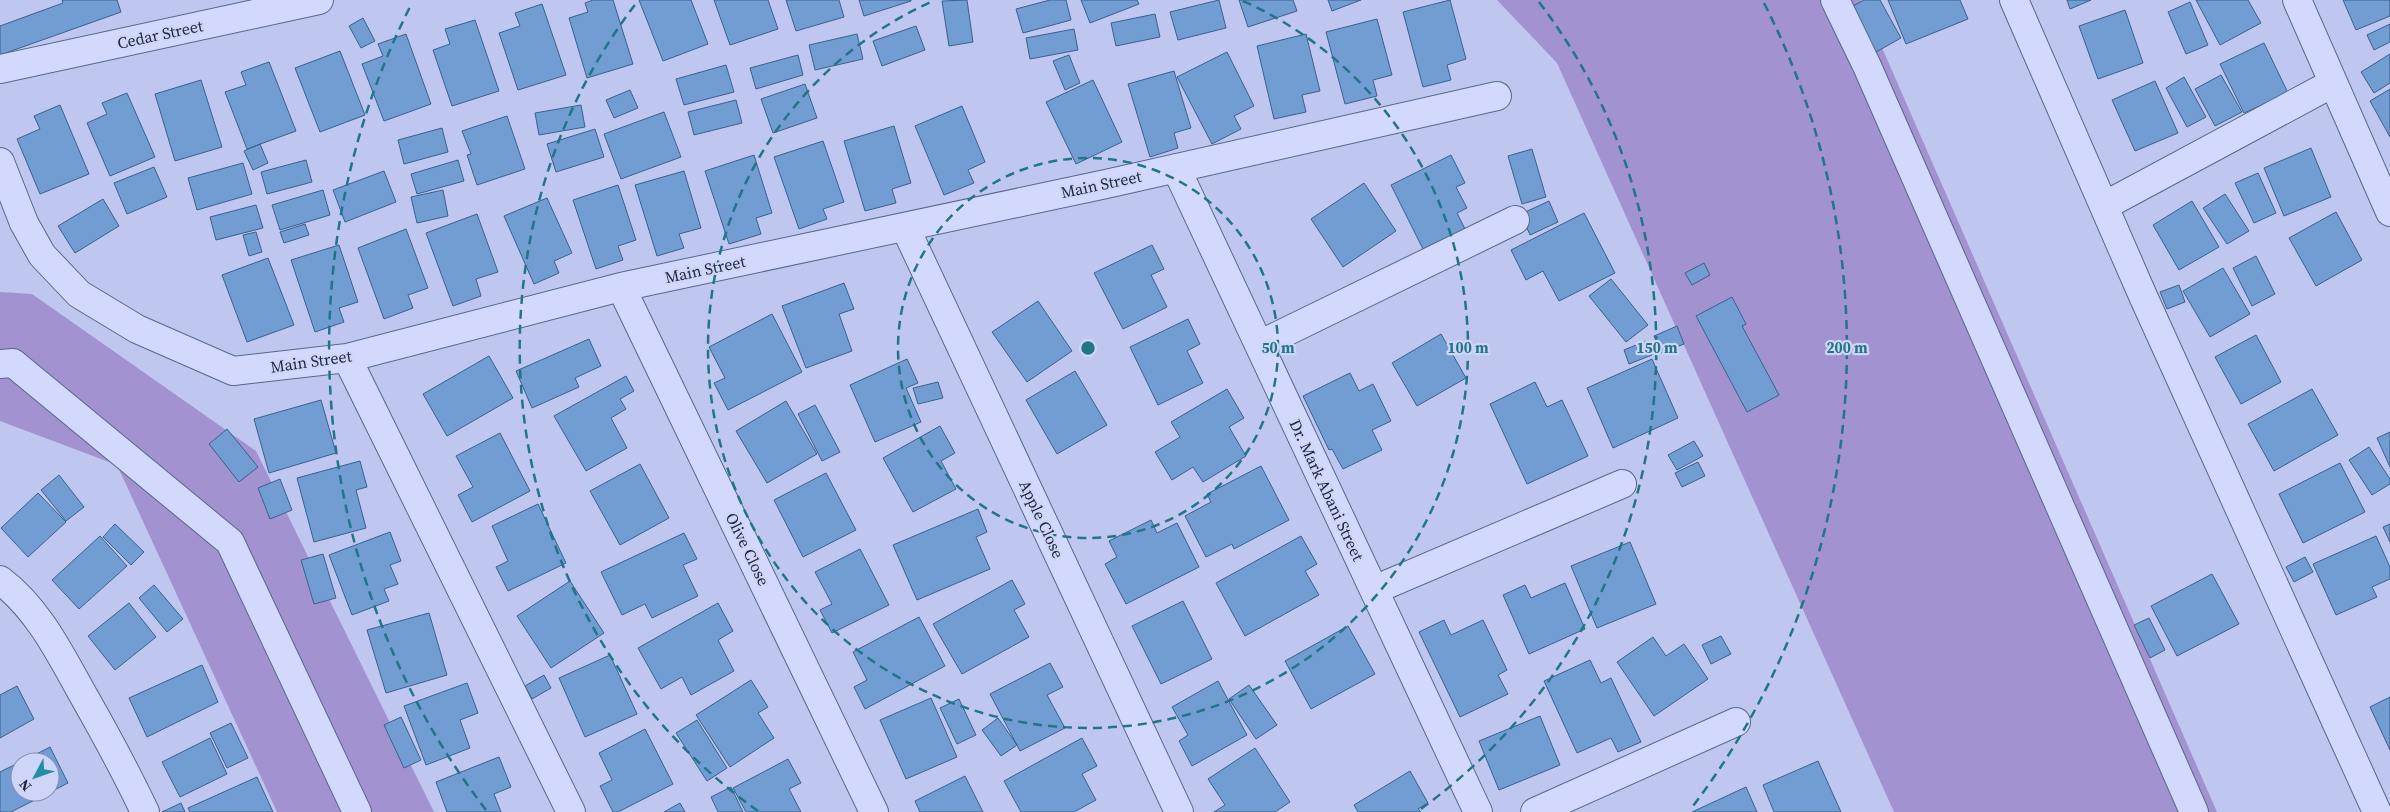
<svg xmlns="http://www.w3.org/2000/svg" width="2390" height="812" font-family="'Source Serif 4',serif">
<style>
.green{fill:#a292d0}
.building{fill:#729dd3;stroke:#3a608d}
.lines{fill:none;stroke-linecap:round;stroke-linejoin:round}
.minor-casing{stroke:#56688c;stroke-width:30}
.minor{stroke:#d3d9fc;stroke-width:28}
.ring{fill:none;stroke:#207586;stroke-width:2.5;stroke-dasharray:9 6}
.labels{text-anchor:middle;stroke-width:4.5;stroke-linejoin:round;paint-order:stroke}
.street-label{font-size:16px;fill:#1c273a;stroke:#cfd5f8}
.centre{fill:#207586;stroke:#cfd5f8;stroke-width:2.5}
.ring-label{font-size:15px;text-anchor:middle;font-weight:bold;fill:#207586;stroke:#cfd5f8;stroke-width:4.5;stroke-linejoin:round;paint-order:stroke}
</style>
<rect width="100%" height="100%" fill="#bfc7f1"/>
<!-- green -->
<path class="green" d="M1497 0H1861L2217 812H1894L1557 63Z
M0 292 32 294 256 451 434 812H277L117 465 0 421Z"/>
<!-- building -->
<path class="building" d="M62 0H117L121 12 0 55V26L63 3Z
M593 0H613L633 64 587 78 569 18 588 12 585 3Z
M639 0H691L708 44 663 61Z
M714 0H768L778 29 730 45Z
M786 0H839L844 17 796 31Z
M859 0H911V1L864 16Z
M967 0 973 42 949 46 942 1Z
M1050 0H1066L1071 20 1023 33 1016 9Z
M1081 0H1137L1139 4 1090 23Z
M1219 0 1226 28 1178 40 1170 12Z
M1239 0H1293L1297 11 1248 27Z
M1328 0H1361L1332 11Z
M1450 0 1466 59 1447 65 1451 80 1423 87 1403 12Z
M1864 0H1880L1901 38 1876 52 1851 7Z
M1888 0H1960L1968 19 1906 44Z
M2067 0H2091L2070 9Z
M2196 0H2248L2261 23 2220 45Z
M2343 0H2390V16L2356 30Z
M2190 2 2208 45 2186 54 2168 12Z
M542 4 566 75 518 90 499 33 520 26 515 13Z
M2125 10 2143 63 2098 79 2079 26Z
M1155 14 1160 37 1116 46 1111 23Z
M363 18 375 41 361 48 349 26Z
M1377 19 1392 75 1373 80 1377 96 1345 104 1326 32Z
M475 20 499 91 452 106 433 50 450 44 445 29Z
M2390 24V42L2374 50 2367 35Z
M916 26 925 50 882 66 873 41Z
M1074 29 1078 50 1030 59 1026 38Z
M406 34 431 104 384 121 362 64 383 56 378 44Z
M857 34 863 59 815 70 809 45Z
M1306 34 1320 91 1302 95 1306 112 1274 119 1257 46Z
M2264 43 2288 93 2244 113 2220 64Z
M340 51 365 115 320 132 295 68Z
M1227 52 1254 106 1234 116 1241 129 1212 144 1177 77Z
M2390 54V83L2374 93 2361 72Z
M798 55 803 75 756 89 750 68Z
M1069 55 1080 83 1065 90 1053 61Z
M269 62 296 131 247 149 225 92 246 85 241 72Z
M726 65 734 92 684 105 676 79Z
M1174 71 1191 128 1174 133 1178 148 1150 157 1128 84Z
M2221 75 2242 112 2215 126 2195 89Z
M2184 77 2206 117 2187 127 2166 88Z
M201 80 222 147 175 161 155 94Z
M1093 80 1122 142 1076 164 1046 102Z
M2155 81 2178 133 2135 151 2112 100Z
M805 84 817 118 773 133 761 99Z
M2390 89V137L2370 101Z
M630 90 638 108 614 118 606 100Z
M127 93 155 157 110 176 87 123 107 114 102 103Z
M736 100 742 123 694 135 688 112Z
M60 105 89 174 40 194 17 139 40 129 34 116Z
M581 105 585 127 539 135 535 113Z
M962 106 985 162 968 170 974 183 944 195 915 126Z
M664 112 681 157 621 179 604 134Z
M507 116 525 169 477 185 467 155 471 154 462 131Z
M894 126 911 183 892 189 896 203 865 211 844 141Z
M442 128 448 152 404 164 398 140Z
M595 129 604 157 556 172 547 144Z
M823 141 844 202 823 209 827 219 799 229 774 157Z
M260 144 268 163 253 170 244 151Z
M2311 148 2331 197 2284 216 2264 168Z
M1532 149 1546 197 1522 204 1508 156Z
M754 155 772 213 756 218 761 234 729 244 705 171Z
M1451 155 1465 183 1456 187 1467 208 1457 213 1465 229 1423 249 1391 185Z
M306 160 312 182 267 194 261 172Z
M458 160 464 181 417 194 411 174Z
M243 163 252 194 197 210 188 178Z
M154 167 167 197 127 214 114 183Z
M384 171 396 202 345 222 333 190Z
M684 171 701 228 679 234 684 248 657 256 635 185Z
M2258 173 2276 213 2254 223 2235 183Z
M1364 183 1396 231 1343 267 1311 219Z
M618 185 636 240 618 246 623 260 596 269 573 200Z
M323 190 330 215 280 230 272 205Z
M443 190 448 216 417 223 411 197Z
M2225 194 2249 231 2227 244 2203 208Z
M547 198 572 253 554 261 559 273 534 284 504 216Z
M103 199 119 226 75 253 58 226Z
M1549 201 1558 222 1530 235 1521 214Z
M2192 201 2219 247 2179 270 2153 225Z
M256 205 263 228 216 240 210 217Z
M2336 212 2362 260 2316 286 2289 238Z
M1584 213 1615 273 1559 301 1543 271 1526 280 1511 250Z
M477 214 498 272 476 279 481 296 453 306 426 233Z
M305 224 309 235 284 243 280 232Z
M406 229 428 288 408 295 413 308 384 319 358 248Z
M256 232 262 252 249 256 243 235Z
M339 245 358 302 339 308 344 322 315 332 291 260Z
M1152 245 1164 269 1151 275 1167 307 1123 329 1094 273Z
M2256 256 2275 294 2252 306 2233 268Z
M268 258 294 325 247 342 222 275Z
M1704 263 1710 275 1692 285 1685 273Z
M2223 268 2250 314 2210 337 2183 291Z
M1611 279 1648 325 1626 342 1589 296Z
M844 283 854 309 839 314 852 351 806 368 782 306Z
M2179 285 2185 302 2167 309 2160 292Z
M1732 297 1746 324 1742 326 1779 395 1747 412 1696 316Z
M1038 301 1072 351 1027 382 992 332Z
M772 314 802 372 728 410 714 383 725 378 709 347Z
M1188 319 1200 344 1187 351 1203 383 1158 405 1130 347Z
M1677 326 1684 344 1661 353 1654 336Z
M1441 334 1466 378 1417 406 1392 363Z
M2256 335 2281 382 2241 404 2215 357Z
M589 339 601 366 575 378 579 387 532 408 516 371Z
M1646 341 1652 355 1629 364 1624 350Z
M489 356 513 398 447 436 423 394Z
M907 359 918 383 906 388 921 422 875 442 850 385Z
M1652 359 1678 418 1613 448 1587 388Z
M1075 371 1107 425 1057 454 1026 400Z
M1350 373 1359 391 1373 384 1391 421 1372 430 1382 450 1343 469 1332 449 1329 450 1303 396Z
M626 376 634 391 620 399 626 409 611 418 627 448 586 471 554 416Z
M938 382 943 398 918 404 913 388Z
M1535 382 1547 407 1562 400 1588 456 1527 484 1490 404Z
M1227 389 1244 418 1229 427 1246 456 1203 482 1193 467 1172 480 1155 452 1180 437 1171 422Z
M2312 389 2338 435 2274 471 2248 424Z
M321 400 336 453 269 473 254 419Z
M786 401 817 454 767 483 736 431Z
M815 405 840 452 822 461 798 414Z
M940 426 955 453 941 461 956 489 913 512 883 458Z
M227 429 258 467 239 482 209 444Z
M2390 432V467L2377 438Z
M500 433 530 491 472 522 458 495 473 487 456 456Z
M1694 441 1703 456 1677 470 1668 455Z
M2369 447 2390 479V484L2372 495 2349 460Z
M360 461 367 487 356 490 366 528 314 542 297 478Z
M1698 462 1705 476 1682 487 1675 473Z
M2340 463 2365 512 2303 543 2279 494Z
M640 464 669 518 620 545 590 491Z
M1261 466 1289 520 1234 549 1232 544 1206 557 1185 516 1211 502 1207 494Z
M826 473 856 530 803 557 774 500Z
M59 475 84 507 66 521 41 490Z
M280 479 292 510 270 519 258 488Z
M38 493 66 522 28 557 1 528Z
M538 504 566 563 508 591 496 567 508 561 492 526Z
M978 509 987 532 976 537 990 569 917 600 893 545Z
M1151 520 1157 533 1177 523 1199 567 1126 604 1105 564 1117 557 1109 541Z
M115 524 144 552 131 565 103 537Z
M2390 524V542L2383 527Z
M390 532 401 561 390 565 398 584 384 589 389 601 352 615 329 555Z
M684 533 697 559 683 565 698 596 652 618 645 604 622 615 601 572Z
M100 536 127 566 79 609 52 580Z
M1301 536 1317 564 1305 571 1319 595 1245 636 1216 583Z
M2376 536 2390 567V579L2372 587 2377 597 2336 615 2313 564Z
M1630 542 1656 604 1597 628 1571 566Z
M860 549 889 605 832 633 820 610 832 604 815 572Z
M323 554 336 598 314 604 301 560Z
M2305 557 2313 572 2294 582 2286 567Z
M2212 574 2239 624 2177 656 2151 606Z
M1012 580 1025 604 1014 610 1029 637 962 674 933 624Z
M570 581 604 633 551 668 517 616Z
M1565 583 1585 629 1529 654 1503 595 1525 585 1531 598Z
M154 585 183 619 167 632 139 598Z
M1183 601 1212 659 1161 684 1132 626Z
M129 603 156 637 115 670 88 636Z
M718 603 733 631 718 640 734 671 691 695 682 677 661 689 638 648Z
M429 613 447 675 386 693 367 630Z
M919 617 945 666 865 709 854 687 867 680 853 652Z
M2149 618 2165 650 2150 658 2134 625Z
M1444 620 1451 635 1483 620 1507 670 1498 675 1508 694 1460 717 1419 632Z
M1348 626 1375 674 1311 709 1285 661Z
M1721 636 1731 654 1711 664 1702 645Z
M1653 637 1666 656 1684 644 1708 679 1654 716 1617 662Z
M610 655 637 714 585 737 559 678Z
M1590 660 1601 683 1611 678 1641 742 1618 752 1611 738 1577 753 1544 681Z
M1050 663 1063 687 1047 695 1065 728 1020 751 990 694Z
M202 665 218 702 147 737 129 698Z
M544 675 551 688 532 699 525 686Z
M751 680 768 707 758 713 774 738 730 767 696 715Z
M1218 681 1247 735 1192 766 1179 741 1188 735 1172 707Z
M467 683 478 713 460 720 470 748 426 765 404 706Z
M1249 685 1277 725 1256 739 1229 699Z
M17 686 34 719 0 738V695Z
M2390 697V750L2370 707Z
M931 698 957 757 906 779 880 720Z
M959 699 976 735 957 744 940 708Z
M1540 716 1560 765 1499 790 1479 741Z
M401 717 421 760 404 768 384 725Z
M998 718 1017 745 1001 756 982 730Z
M697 720 727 768 707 781 676 733Z
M231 723 248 758 227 768 210 733Z
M645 729 673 784 618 812H613L600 786 612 780 599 753Z
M210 738 227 774 180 797 162 762Z
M1082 738 1097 766 1082 774 1096 800 1074 812H1021L1004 781Z
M50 747 68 783 11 812H0V772L20 762V792H50V762H21Z
M1255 748 1290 802 1275 812H1214L1225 805 1208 779Z
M499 757 511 787 494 794 501 812H447L436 782Z
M788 759 801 783 789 789 801 812H746L733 788Z
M1818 761 1841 812H1774L1763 785Z
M1410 771 1428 803 1418 809 1421 812H1358L1354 805Z
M965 776 983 812H920L915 801Z
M257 777 273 812H190L188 808Z
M731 787 743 812H718L711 797Z
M1746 787 1757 812H1692Z
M181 803 185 812H162Z
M680 803 685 812H664Z"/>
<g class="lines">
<defs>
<path id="minor" d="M1835 0 1867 66 2194 812
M2014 0 2143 296 2377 812
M2297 0 2390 212
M0 69 319 0
M0 162 24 223 42 255 79 294 137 329 233 371 347 358 621 287 1106 184 1497 96
M1176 168 1478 812
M2104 206 2333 83
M905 227 1179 812
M621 287 874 812
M1259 345 1515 220
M347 358 571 812
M0 364 13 363 230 542 357 812
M0 580C40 610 62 658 86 700 107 737 127 774 145 812
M1374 590 1622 484
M1535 812 1736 722"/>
</defs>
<!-- minor casing -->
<use href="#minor" class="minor-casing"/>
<!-- minor -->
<use href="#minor" class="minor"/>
</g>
<!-- distance rings -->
<g class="ring">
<circle cx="1088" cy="348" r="190"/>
<path d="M1243 1A380 380 0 1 1 933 1"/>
<path d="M758 811A569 569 0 0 1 637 2M1539 2A569 569 0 0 1 1418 811"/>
<path d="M486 810A759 759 0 0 1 412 3M1764 3A759 759 0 0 1 1690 810"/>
</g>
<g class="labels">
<!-- street labels -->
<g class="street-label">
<text transform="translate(160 34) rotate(-12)" y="6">Cedar Street</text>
<text transform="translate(1101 184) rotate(-12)" y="6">Main Street</text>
<text transform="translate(705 269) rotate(-12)" y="6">Main Street</text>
<text transform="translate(311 361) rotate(-8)" y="6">Main Street</text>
<text transform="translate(1327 490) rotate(65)" y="6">Dr. Mark Abani Street</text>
<text transform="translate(1042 519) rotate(65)" y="6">Apple Close</text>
<text transform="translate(748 549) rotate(64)" y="6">Olive Close</text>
</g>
</g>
<circle cx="1088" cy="348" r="8" class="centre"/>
<g class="ring-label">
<text x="1278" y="353">50 m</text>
<text x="1468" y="353">100 m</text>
<text x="1657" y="353">150 m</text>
<text x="1847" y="353">200 m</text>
</g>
<!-- north arrow -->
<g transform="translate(35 777) rotate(229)"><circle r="24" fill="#cfd5f8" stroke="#878fac"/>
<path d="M0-4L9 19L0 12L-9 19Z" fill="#218fa0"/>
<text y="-8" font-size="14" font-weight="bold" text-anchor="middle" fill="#1c273a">N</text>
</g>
</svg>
